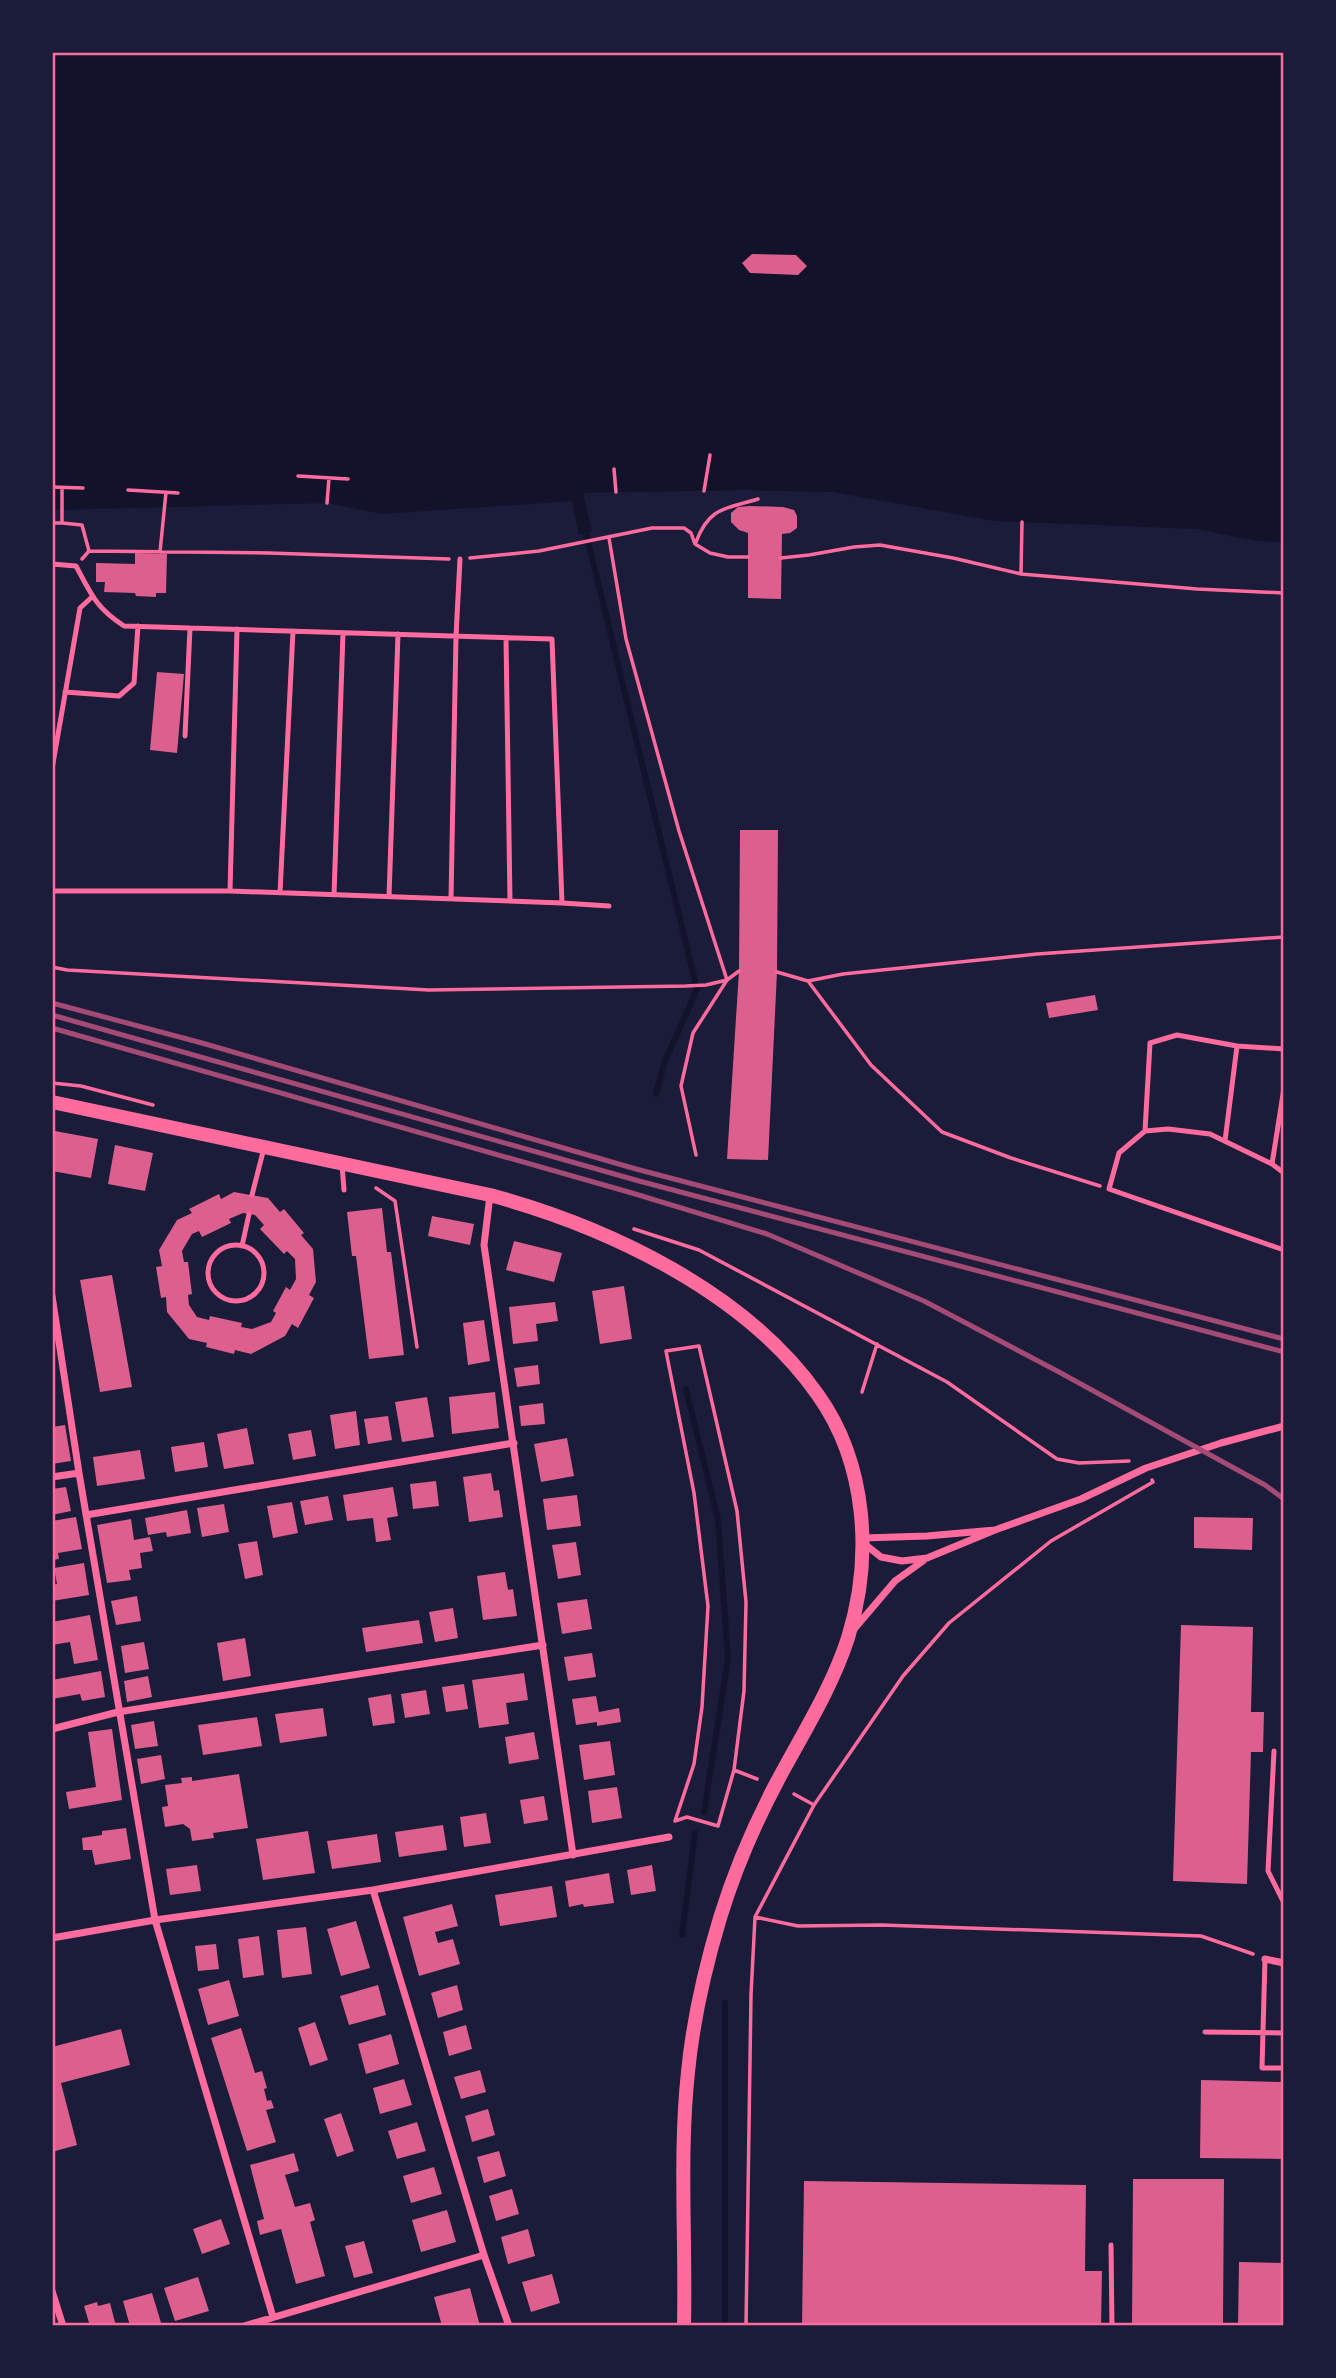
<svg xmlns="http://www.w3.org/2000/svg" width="1336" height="2378" font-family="'Source Sans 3',sans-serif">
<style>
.water{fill:#12122b}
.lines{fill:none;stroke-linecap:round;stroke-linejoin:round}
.stream{stroke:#12122b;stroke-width:6}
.building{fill:#dd5f8e;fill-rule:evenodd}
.path{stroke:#ff6b9d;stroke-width:3.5}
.service{stroke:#ff6b9d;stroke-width:5}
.minor{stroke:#ff6b9d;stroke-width:7}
.secondary{stroke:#ff6b9d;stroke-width:14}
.rail{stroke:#a44b75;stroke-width:5}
.neatline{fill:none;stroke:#ff6b9d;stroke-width:2.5}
</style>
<rect width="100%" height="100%" fill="#1b1b3a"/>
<!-- water -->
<path class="water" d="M52 53H1283V542L1256 541 1196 529 994 521 833 492 744 490 583 493 592 531 579 535 572 501 382 514 327 503 53 510Z"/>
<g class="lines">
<!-- stream -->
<path class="stream" d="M586 533 697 989 664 1064 656 1094
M686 1389 718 1520 728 1659 704 1812
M682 1935 695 1833
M725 2326V2003"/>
</g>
<!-- building -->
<path class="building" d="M752 254 796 255 807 266 798 275 750 273 742 263Z
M750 506 783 507 794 510 797 516V528L790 533 782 534 781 599 748 598V533L739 530 731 522V513L738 507Z
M135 553 167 554 166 593H156V597L136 596 135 593 104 592 105 582H96V563L135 564Z
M157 672 184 674 177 753 150 750Z
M740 830H778L777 972 768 1160 727 1159 739 971Z
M1095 995 1098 1010 1049 1018 1046 1003Z
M55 1131 98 1139 91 1178 52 1171Z
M115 1145 153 1153 145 1191 108 1184Z
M234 1192 268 1198 280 1212 284 1209 304 1233 301 1235 313 1249 316 1282 309 1295 314 1298 298 1328 292 1324 285 1336 251 1354 235 1350 234 1354 206 1347 207 1343 189 1339 167 1312 166 1297 161 1298 156 1267 162 1266 159 1250 177 1220 192 1213 189 1209 219 1194 221 1199ZM243 1213 255 1215 264 1225 260 1229 284 1254 287 1251 295 1259 296 1279 290 1290 286 1287 273 1311 276 1313 271 1322 252 1329 241 1327 242 1323 210 1316 209 1320 197 1317 189 1305 188 1295 192 1294 188 1262H184L182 1251 192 1234 199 1231 202 1237 231 1223 229 1219Z
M382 1208 387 1252H391L404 1355 369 1359 356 1256H352L347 1212Z
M432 1216 474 1224 470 1245 428 1236Z
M514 1241 562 1253 554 1282 506 1270Z
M112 1275 132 1387 100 1392 80 1280Z
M624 1286 632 1339 600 1344 592 1291Z
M555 1302 558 1321 536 1324 538 1341 513 1344 509 1307Z
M484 1320 490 1361 468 1365 463 1323Z
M538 1365 540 1384 517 1387 514 1368Z
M495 1392 499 1428 452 1434 449 1397Z
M427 1397 434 1437 402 1442 395 1402Z
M543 1403 545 1424 521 1426 519 1406Z
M356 1411 360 1445 335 1449 330 1415Z
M388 1416 392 1440 368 1444 364 1419Z
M65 1425 71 1461 52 1464V1427Z
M247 1428 254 1464 224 1469 217 1434Z
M311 1430 316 1456 293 1460 288 1434Z
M567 1438 574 1476 541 1482 534 1444Z
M204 1442 208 1467 175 1472 171 1447Z
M140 1450 145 1479 97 1486 93 1457Z
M491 1473 494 1491 499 1490 503 1517 469 1522 463 1477Z
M436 1481 439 1506 413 1509 410 1484Z
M66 1487 71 1511 52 1515V1489Z
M393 1487 398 1516 387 1518 391 1540 376 1542 373 1518 347 1521 343 1495Z
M577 1495 581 1526 547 1530 543 1499Z
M328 1496 333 1520 305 1525 300 1501Z
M292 1502 298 1533 273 1538 267 1506Z
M224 1504 229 1532 202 1537 197 1508Z
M187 1510 191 1533 167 1537 166 1532 148 1535 145 1518Z
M76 1517 82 1549 58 1553 59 1559 52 1560V1521Z
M1194 1517 1253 1518 1252 1550 1194 1548Z
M131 1519 134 1540 150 1537 153 1551 140 1553 142 1568 129 1570 131 1580 107 1583 97 1525Z
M257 1541 263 1575 245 1579 238 1544Z
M576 1542 581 1575 558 1579 552 1545Z
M84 1563 89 1595 52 1601V1585L57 1584 54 1568Z
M505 1572 508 1590 513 1589 517 1616 483 1620 477 1576Z
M137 1596 141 1621 116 1625 111 1601Z
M587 1599 592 1629 562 1634 557 1603Z
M453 1608 458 1638 435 1642 429 1612Z
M90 1615 98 1660 74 1664 70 1642 52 1645V1622Z
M419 1620 423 1643 366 1652 362 1628Z
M1181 1625 1253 1627 1251 1712H1264L1263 1752H1251L1247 1884 1173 1881Z
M245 1638 251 1676 223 1681 217 1643Z
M144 1642 149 1669 125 1673 121 1646Z
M592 1653 596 1677 568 1681 564 1657Z
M101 1671 105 1697 82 1701 80 1694 52 1699V1680Z
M524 1673 528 1700 506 1703 509 1724 479 1728 472 1680Z
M148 1676 152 1697 127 1702 124 1681Z
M464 1684 468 1709 446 1712 442 1687Z
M426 1690 430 1714 405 1718 401 1694Z
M391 1694 395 1723 373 1726 368 1698Z
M596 1696 599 1712 619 1708 621 1722 597 1726V1722L576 1725 572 1699Z
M323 1708 327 1736 280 1743 275 1714Z
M257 1717 262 1746 203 1755 198 1725Z
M154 1721 158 1746 135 1749 131 1725Z
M112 1729 122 1800 69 1809 66 1792 96 1787 88 1732Z
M534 1732 539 1759 509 1764 505 1737Z
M610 1741 615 1775 584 1780 579 1745Z
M161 1755 165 1779 141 1784 137 1759Z
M239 1774 248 1828 213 1833 214 1838 192 1841 190 1829 183 1824 165 1827 162 1807 168 1806 165 1785 182 1783 181 1778 192 1777V1781Z
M617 1787 622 1818 592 1823 588 1791Z
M544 1796 548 1820 524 1824 520 1800Z
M486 1813 491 1843 464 1847 460 1817Z
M443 1825 447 1850 399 1857 395 1832Z
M126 1828 131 1859 95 1865 92 1850H83L82 1838 102 1835V1831Z
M308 1831 315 1873 263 1880 256 1839Z
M377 1834 381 1862 332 1869 327 1841Z
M197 1865 201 1891 170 1895 166 1869Z
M652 1865 656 1891 631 1895 627 1870Z
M609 1873 614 1903 584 1907 583 1904 569 1907 565 1881Z
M552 1886 557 1917 500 1926 495 1895Z
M452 1904 458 1926 435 1932 438 1943 453 1939 460 1964 419 1976 403 1917Z
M356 1921 370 1968 341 1976 327 1929Z
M306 1927 312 1974 282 1978 277 1930Z
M259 1936 264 1975 243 1978 238 1939Z
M216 1944 219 1969 198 1971 195 1946Z
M229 1980 239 2016 208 2025 198 1989Z
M378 1985 386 2015 349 2025 340 1996Z
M457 1985 463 2010 438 2018 431 1993Z
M315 2022 328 2060 310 2066 298 2028Z
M466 2025 472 2049 449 2056 443 2032Z
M241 2028 255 2073 262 2071 267 2088 264 2089 267 2101 271 2100 274 2108 266 2110 276 2142 247 2151 211 2038Z
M121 2029 130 2065 61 2083 77 2145 52 2152V2047Z
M391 2034 399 2064 366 2074 358 2044Z
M480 2070 486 2092 461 2099 454 2077Z
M404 2079 412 2105 380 2114 373 2088Z
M1201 2080 1284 2082V2159L1200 2158Z
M488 2109 495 2135 472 2142 465 2116Z
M341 2113 354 2151 337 2157 324 2119Z
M417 2122 426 2151 397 2159 388 2131Z
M499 2151 506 2176 484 2183 477 2157Z
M294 2153 299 2171 285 2175 295 2207 310 2203 315 2220 310 2222 325 2276 296 2284 281 2229 260 2235 257 2221 264 2219 250 2165Z
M434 2167 442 2194 411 2203 403 2176Z
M1133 2179H1224L1223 2326H1132Z
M804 2181 1086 2185 1085 2271H1102L1101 2326H802Z
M512 2189 519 2214 496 2221 489 2196Z
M447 2210 456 2242 421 2252 412 2220Z
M221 2219 230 2244 202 2254 193 2229Z
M528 2229 535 2256 508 2264 501 2237Z
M364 2241 373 2273 354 2278 345 2246Z
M1239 2262 1284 2263V2326H1238Z
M552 2274 560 2303 531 2312 522 2282Z
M198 2277 209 2311 175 2321 164 2288Z
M470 2288 480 2326H442L434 2297Z
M152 2293 162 2326H130L123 2301Z
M97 2302 98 2306 110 2303 116 2326H90L84 2306Z"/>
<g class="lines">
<!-- path -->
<path class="path" d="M614 469 616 492
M298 476 348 479
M52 487 83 488
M128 490 178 493
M704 491 710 455
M327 503 329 478
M52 523H62V488
M62 523 82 525 89 551
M609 538 626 639 679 831 727 980
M696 542C709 507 725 509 758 499
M160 552 166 492
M470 558 539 551 652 528H684L691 533 695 544 710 553 728 557H748
M781 558 809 555 854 547 880 545 953 558 1021 574 1197 589 1284 593
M82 559 89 551 269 553 449 559
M1021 574 1022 522
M52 967 67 970 429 990 686 986 706 985 727 980
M777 972 808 981 871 1065 942 1132 1011 1158 1100 1186
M808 981 843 974 1037 954 1284 937
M52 1083 81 1086 153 1105
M696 1155 681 1086 693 1033 727 980 739 971
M376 1188 395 1201 417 1347
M634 1229 699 1250 947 1382 1057 1459 1079 1463 1129 1461
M862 1392 877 1344
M794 1794 814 1805
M675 1821 694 1764 702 1707 708 1606 694 1493 666 1351 699 1346 737 1511 746 1602 744 1691 734 1770
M675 1821 687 1817 718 1826 734 1770 757 1779
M755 1917 798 1926 882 1925 1201 1936 1253 1954
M746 2326 751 1995 755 1917 814 1805 903 1676 949 1623 1051 1541 1153 1482 1152 1480"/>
<!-- service -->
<path class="service" d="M52 564 76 566C91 594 96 608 124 626L552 639 562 903 230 891H52
M506 638 510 901
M65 692 119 696 134 683 138 626
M185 736 190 628
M52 769 80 608 92 597
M230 891 237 629
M280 893 293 631
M334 895 343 633
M389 897 398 634
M451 899 456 636 460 559
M562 903 609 906
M1237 1046 1284 1049
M1145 1131 1150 1043 1177 1035 1237 1046 1225 1141
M1272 1164 1284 1088
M342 1165 344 1190
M1284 1173 1272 1164 1210 1134 1168 1129 1145 1131 1119 1153 1109 1189 1284 1250
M252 1195 264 1148
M208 1273a28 28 0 1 1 56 0a28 28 0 1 1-56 0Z
M242 1246 249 1214
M1274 1751 1268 1871 1284 1903
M1265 1959 1262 2068H1284
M1205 2032 1284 2033
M1111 2245 1112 2326"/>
<!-- minor -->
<path class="minor" d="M490 1195 484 1245 573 1855
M52 1296 79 1473 155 1920 273 2317
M52 1477 79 1473
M86 1515 514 1443
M995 1530 927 1536 863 1538 867 1546 881 1557 902 1561 927 1558 995 1530 1081 1499 1146 1468 1221 1443 1284 1426
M855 1628 895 1581 923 1561
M52 1729 118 1712 543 1645
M373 1890 484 2255 509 2326
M52 1938 155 1920 373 1890 669 1837
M1265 1959 1284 1963
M52 2291 63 2326
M244 2326 484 2255"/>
<!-- secondary -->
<path class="secondary" d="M52 1102 490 1195C608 1227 746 1292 818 1395 867 1464 873 1558 848 1638 833 1684 808 1725 785 1767 759 1814 736 1866 720 1918 705 1968 693 2020 688 2072 679 2156 686 2241 684 2326"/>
<!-- rail -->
<path class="rail" d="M52 1003 202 1043 636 1169 1284 1339
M52 1015 639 1181 1284 1352
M52 1028 632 1193 767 1234 924 1301 1059 1372 1265 1485 1284 1499"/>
</g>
<!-- border -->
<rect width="1336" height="2378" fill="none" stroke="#1b1b3a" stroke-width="108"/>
<rect x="54" y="54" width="1228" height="2270" class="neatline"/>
</svg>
